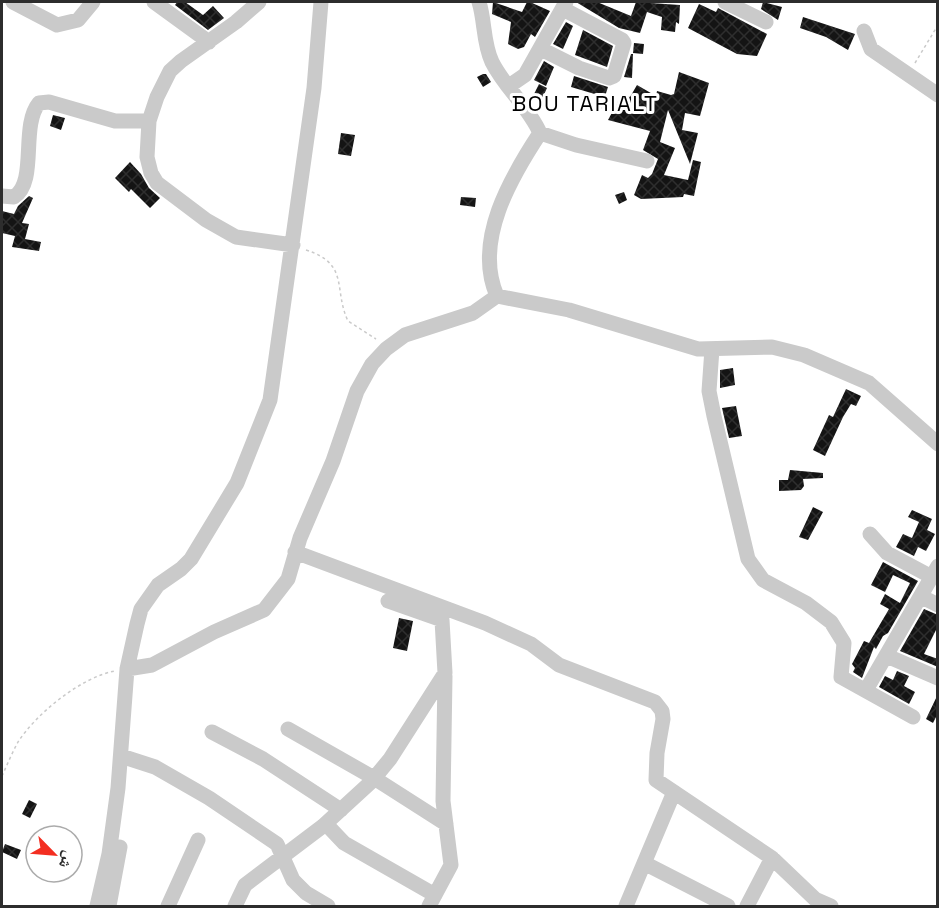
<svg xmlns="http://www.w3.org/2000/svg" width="939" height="908" font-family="'Space Grotesk','Noto Naskh Arabic',sans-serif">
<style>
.building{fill:url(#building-cross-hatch)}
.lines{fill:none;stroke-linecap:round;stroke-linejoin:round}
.path{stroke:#cacaca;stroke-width:1.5;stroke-dasharray:3 3;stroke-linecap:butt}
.minor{stroke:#cacaca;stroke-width:15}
.labels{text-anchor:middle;stroke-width:6;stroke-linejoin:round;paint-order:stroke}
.quarter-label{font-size:22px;letter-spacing:1.5px;fill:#000;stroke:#fff}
</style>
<defs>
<pattern id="building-cross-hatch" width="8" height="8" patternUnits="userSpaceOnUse" patternTransform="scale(1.5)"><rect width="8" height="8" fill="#141414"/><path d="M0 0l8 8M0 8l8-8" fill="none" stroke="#2e2e2e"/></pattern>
</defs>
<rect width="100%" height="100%" fill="#fff"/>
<!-- building -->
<path class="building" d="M177 2H185L203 15 213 6 224 18 208 30 175 5Z
M493 2 522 12 527 2H530L550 11 535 37 531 34 524 47 518 49 508 44 511 22 492 14Z
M576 2H597L631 16 636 2 680 5 679 24 676 22 675 32 661 30 662 17 647 12 640 33 619 28Z
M763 2 782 7 778 20 761 9Z
M699 4 716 12 718 8 767 34 757 56 737 54 688 28Z
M803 17 855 34 848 50 826 37 800 28Z
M566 22 573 26 563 49 553 44Z
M583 30 613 46 607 67 575 55Z
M634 43 644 44 643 54 633 53Z
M631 54H633L632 78 624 77Z
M544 61 554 67 546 86 534 80Z
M679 72 709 83 700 116 685 113 682 130 698 133 690 164 668 110 660 142 675 148 664 175 688 180 693 160 701 162 694 196 684 194 683 197 641 199 634 195 642 175 648 178 652 174 658 159 643 150 650 131 608 120 622 94 630 97 637 85 656 96 657 91 671 95 674 94Z
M483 74H486L491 82 483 87 477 77Z
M574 76 608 87 600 112 596 111 598 95 571 87Z
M539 84 547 88 542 99 534 94Z
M53 115 65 118 61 130 50 126Z
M341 133 355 135 351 156 338 154Z
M130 162 141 174 149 188 160 198 150 208 131 189 129 192 115 178Z
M624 192 627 200 619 204 615 195Z
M29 196 33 198 22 223 29 224 25 239 41 242 39 251 12 247 15 236 2 233V211L14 214 18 206Z
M461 197 476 198 475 207 460 205Z
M733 368 735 385 720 388V370Z
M846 389 861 396 856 406 851 404 843 417 825 456 813 450 829 415 833 417Z
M736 406 742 436 729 438 722 408Z
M790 470 823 473V478L803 479 804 486 801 490 779 491V480H788Z
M813 507 823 512 808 540 799 537Z
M912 510 932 519 927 530 935 534 926 551 918 547 914 556 896 547 903 534 912 538 919 522 908 517Z
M883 562 918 581 888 633 883 636 876 649 874 647 862 678 853 672 855 668 852 664 864 641 869 643 889 609 880 604 885 594 900 603 910 583 893 575 885 592 871 585Z
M924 609 938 615V626L924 654 938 659V667L900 651Z
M399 618 413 621 407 651 393 648Z
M897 671 909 676 904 686 915 692 909 704 879 687 885 676 893 680Z
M938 694V713L933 723 926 719Z
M29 800 37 804 30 818 22 814Z
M5 844 21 850 17 859 2 852Z"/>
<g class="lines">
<!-- path -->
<path class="path" d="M915 63 938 25
M306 250C350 264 333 289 348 321L376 339
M2 776C7 765 12 753 18 742 36 714 81 677 115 671"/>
<!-- minor -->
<path class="minor" d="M13 2 57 25 78 20 93 2
M154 2 209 42
M259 2 236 22 181 61 170 71 157 97 149 121 147 157 151 173 157 183 206 220 236 237 293 245
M479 2C485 21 483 43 492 62 505 88 528 106 540 133L576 145 647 161
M725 2 766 22
M864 31 871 49 938 95
M541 49 579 68 609 78 614 76 624 43 622 40 563 9
M509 86 525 75 566 2
M540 133C511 177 473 241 497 296L569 310 698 349 772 347 804 355 869 383 938 444
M2 196 14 197C38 182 20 126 39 103L49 102 115 121H149
M712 349 709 391 714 416 748 559 763 580 806 603 831 622 844 643 841 677 913 717
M870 534 887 553 932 577
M295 552 485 623 531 644 559 665 655 702 662 711 663 719 657 753 656 780 772 858 815 899 831 906
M922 597 938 605
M887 656 938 678
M127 669 152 665 214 632 264 610 288 579 300 538 333 461 357 391 372 364 386 349 405 335 473 313 497 296
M866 690 938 566
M288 729 374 778 446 824
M212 732 263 759 341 810
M121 756 155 767 209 798 277 844 293 880 306 893 328 906
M326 824 344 843 435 895
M644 863 728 906
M97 906 109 854 118 788 127 669 137 624 141 609 158 585 181 569 191 559 237 483 270 400 314 88 321 2
M109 906 120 847
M168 906 198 840
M235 906 245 885 323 826 371 782 390 759 445 673 442 620 388 601
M429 906 451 865 443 801 445 676
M626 906 674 792
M747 906 772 858"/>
</g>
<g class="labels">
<!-- quarter labels -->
<g class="quarter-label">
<text x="585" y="111">BOU TARIALT</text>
</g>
</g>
<!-- border -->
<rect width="939" height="908" fill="none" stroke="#2d2d2d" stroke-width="6"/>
<!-- north arrow -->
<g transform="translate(54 854) rotate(115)"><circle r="28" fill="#ffffff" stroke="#ababab" stroke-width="1.5"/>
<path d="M0-4.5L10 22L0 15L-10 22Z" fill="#f32e21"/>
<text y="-9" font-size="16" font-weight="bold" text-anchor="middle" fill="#2d2d2d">ش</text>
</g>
</svg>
